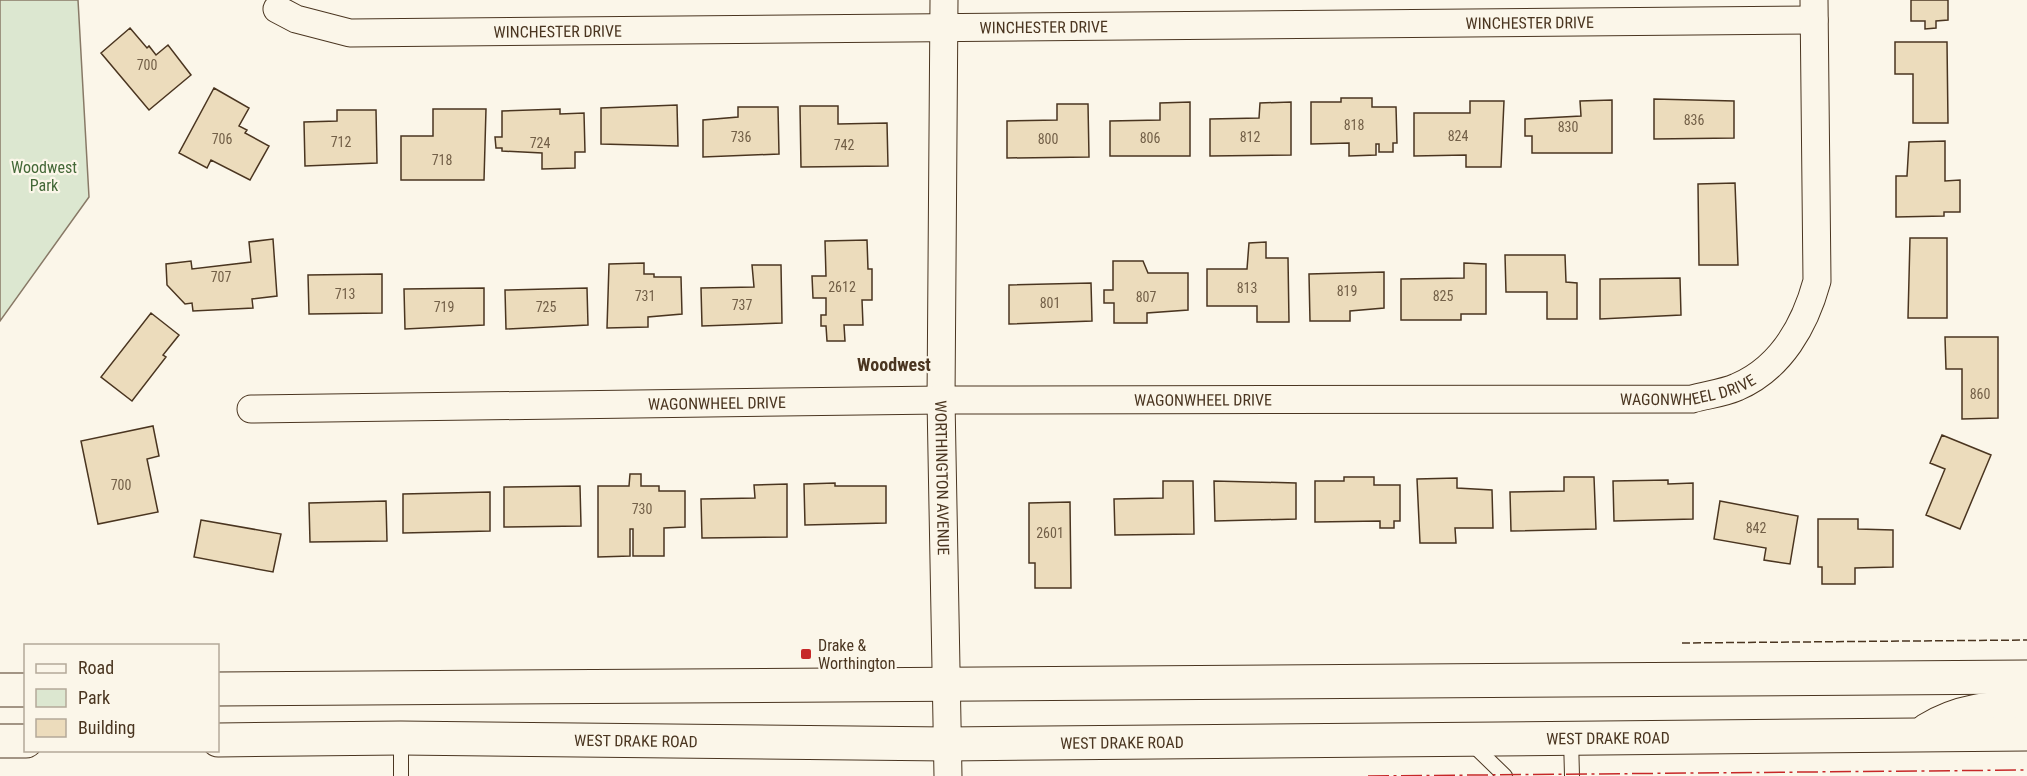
<svg xmlns="http://www.w3.org/2000/svg" width="2027" height="776" font-family="'Roboto Condensed',sans-serif">
<style>
.green{fill:#dce7d0;stroke:#887966;stroke-width:1.5}
.building{fill:#ecdcbc;stroke:#4a3520;stroke-width:1.5}
.lines{fill:none;stroke-linecap:round;stroke-linejoin:round}
.lane-casing{stroke:#4a3520;stroke-width:16}
.street-casing{stroke:#4a3520;stroke-width:29}
.primary-casing{stroke:#4a3520;stroke-width:35}
.lane{stroke:#fbf6e9;stroke-width:14}
.street{stroke:#fbf6e9;stroke-width:27}
.primary{stroke:#fbf6e9;stroke-width:33}
.fence{stroke:#4a3520;stroke-width:1.5;stroke-dasharray:8 3;stroke-linecap:butt}
.power{stroke:#c62828;stroke-width:1.5;stroke-dasharray:21 4.5 3 4.5;stroke-linecap:butt}
.poi-dot{fill:#c62828;stroke:#fbf6e9;stroke-width:2}
.labels{text-anchor:middle;stroke-width:4.5;stroke-linejoin:round;paint-order:stroke}
.number-label{font-size:14px;fill:#725f47}
.street-label{font-size:16px;fill:#4a3520;stroke:#fbf6e9}
.park-label{font-size:16px;fill:#436837;stroke:#fbf6e9}
.poi-label{font-size:16px;fill:#4a3520;stroke:#fbf6e9;text-anchor:start}
.neighbourhood-label{font-size:18px;font-weight:bold;fill:#4a3520;stroke:#fbf6e9}
</style>
<rect width="100%" height="100%" fill="#fbf6e9"/>
<!-- green -->
<path class="green" d="M0 0H78L89 197 0 321Z"/>
<!-- building -->
<path class="building" d="M1911 0H1948V20L1936 21V28L1925 29V21H1911Z
M130 28 147 48 149 46 156 55 168 45 191 75 149 110 101 53Z
M1895 42H1947L1948 123H1913V74H1895Z
M214 88 249 108 239 126 247 130 245 133 269 146 250 180 211 160 207 168 179 153Z
M1341 98H1372V107H1396L1397 143H1393V152H1379V144H1376V155L1349 156V143L1311 144V102H1341Z
M1654 99 1734 101V138L1654 139Z
M1612 100V153H1532V136H1525V119L1581 116 1580 101Z
M1470 101H1504L1501 167H1466V155L1414 156V113H1470Z
M1190 102V156H1110V121L1160 120V103Z
M1291 102V155L1210 156V119L1259 118 1260 103Z
M1057 104H1088L1089 157 1007 158V121L1057 120Z
M677 105 678 146 601 144V108Z
M800 106H838V124L887 123 888 166 801 167Z
M738 107H778L779 154 703 157V120L738 117Z
M433 109H486L484 180H401V136H433Z
M560 109V114L584 113 585 152H575V168L542 169V153L502 151V148H496L495 137H502V111Z
M337 110H376L377 163 305 166 304 122 337 121Z
M1945 141V181L1960 180V212H1944V216L1896 217V176H1907L1909 142Z
M1735 183 1738 265H1699L1698 184Z
M1910 238H1947V318H1908Z
M273 239 277 296 252 299 253 308 193 311 192 303 185 304 167 285 166 264 191 261 192 269 251 262 249 242Z
M867 240 868 269H872V300H862L863 325H844L845 341H827L826 326H821V315H826V298H813L812 276H826L825 241Z
M1266 242V258H1288L1289 322H1257V306H1207V269H1247L1249 243Z
M1505 255H1565L1566 282 1577 283V319H1547V292H1506Z
M1113 261H1143L1148 273H1188V310L1147 313V323H1114V303H1104V290H1113Z
M644 263V274H654V277H681L682 314 648 317V327L607 328 609 264Z
M1464 263 1486 264V314H1461V320H1401V279L1464 278Z
M752 265H781L782 323 702 326 701 288 754 287Z
M1384 272V308L1350 311V321H1310L1309 274Z
M382 274V313L309 314 308 275Z
M1680 278 1681 315 1600 319V279Z
M1091 283 1092 321 1009 324V285Z
M484 288V325L405 329 404 289Z
M587 288 588 325 506 329 505 290Z
M151 313 179 335 163 355 166 357 132 401 101 377Z
M1945 337H1998V418L1962 419V369H1946Z
M153 426 159 456 147 459 158 512 98 524 81 441Z
M1942 435 1991 455 1960 529 1926 515 1945 469 1930 463Z
M630 474H641V486H659V491H685V527L664 528V556H633V529H630V556L598 557V486H629Z
M1344 477H1374V485H1400V521H1394V528H1380V521L1315 522V481H1344Z
M1564 477H1594L1596 529 1511 531 1510 492 1564 491Z
M1457 478V488L1492 490 1493 528H1455L1456 543H1420L1417 479Z
M1668 480V484L1693 483V519L1614 521 1613 481Z
M1163 481H1193L1194 534 1115 535 1114 499 1163 498Z
M1214 481 1296 483V519L1215 521Z
M835 483V486H886V523L805 525 804 484Z
M787 484V537L702 538 701 499 755 498 754 485Z
M580 486 581 526 504 527V487Z
M490 492V531L403 533V494Z
M386 501 387 541 310 542 309 503Z
M1720 501 1798 516 1790 564 1764 560 1766 548 1714 539Z
M1070 502 1071 588H1035V563H1029V503Z
M1818 519H1858V529L1893 530V567L1855 568V584H1822V567H1818Z
M201 520 281 534 273 572 194 557Z"/>
<g class="lines">
<defs>
<path id="lane" d="M1571 738 1572 776
M1471 743 1505 776
M401 776V738"/>
<g id="street">
<path id="s1" d="M944 0 941 400 948 776"/>
<path id="s2" d="M277 9 296 19 350 33 1814 20"/>
<path id="s3" d="M251 409 941 400 1692 399C1706 395 1724 393 1737 387 1781 368 1805 325 1817 281L1814 0"/>
</g>
<g id="primary">
<path d="M218 689 2027 677"/>
<path d="M0 690H26"/>
<path d="M1927 730C1959 710 1990 708 2027 707"/>
<path id="s4" d="M218 740 401 738 947 744 2027 734"/>
<path d="M0 741H26"/>
</g>
</defs>
<!-- lane casing -->
<use href="#lane" class="lane-casing"/>
<!-- street casing -->
<use href="#street" class="street-casing"/>
<!-- primary casing -->
<use href="#primary" class="primary-casing"/>
<!-- lane -->
<use href="#lane" class="lane"/>
<!-- street -->
<use href="#street" class="street"/>
<!-- primary -->
<use href="#primary" class="primary"/>
<!-- fence -->
<path class="fence" d="M1682 643 2027 640"/>
<!-- power -->
<path class="power" d="M1368 776 2027 770"/>
</g>
<!-- markers -->
<rect class="poi-dot" x="800" y="648" width="12" height="12" rx="3"/>
<g class="labels">
<!-- number labels -->
<g class="number-label">
<text x="147" y="70">700</text>
<text x="1694" y="125">836</text>
<text x="1354" y="130">818</text>
<text x="1568" y="132">830</text>
<text x="1458" y="141">824</text>
<text x="741" y="142">736</text>
<text x="1250" y="142">812</text>
<text x="1150" y="143">806</text>
<text x="222" y="144">706</text>
<text x="1048" y="144">800</text>
<text x="341" y="147">712</text>
<text x="540" y="148">724</text>
<text x="844" y="150">742</text>
<text x="442" y="165">718</text>
<text x="221" y="282">707</text>
<text x="842" y="292">2612</text>
<text x="1247" y="293">813</text>
<text x="1347" y="296">819</text>
<text x="345" y="299">713</text>
<text x="645" y="301">731</text>
<text x="1443" y="301">825</text>
<text x="1146" y="302">807</text>
<text x="1050" y="308">801</text>
<text x="742" y="310">737</text>
<text x="444" y="312">719</text>
<text x="546" y="312">725</text>
<text x="1980" y="399">860</text>
<text x="121" y="490">700</text>
<text x="642" y="514">730</text>
<text x="1756" y="533">842</text>
<text x="1050" y="538">2601</text>
</g>
<!-- street labels -->
<g class="street-label">
<text dy="6" stroke="none"><textPath href="#s2" startOffset="1257">WINCHESTER DRIVE</textPath></text>
<text dy="6" stroke="none"><textPath href="#s2" startOffset="771">WINCHESTER DRIVE</textPath></text>
<text dy="6" stroke="none"><textPath href="#s2" startOffset="285">WINCHESTER DRIVE</textPath></text>
<text dy="6" stroke="none"><textPath href="#s3" startOffset="1438">WAGONWHEEL DRIVE</textPath></text>
<text dy="6" stroke="none"><textPath href="#s3" startOffset="952">WAGONWHEEL DRIVE</textPath></text>
<text dy="6" stroke="none"><textPath href="#s3" startOffset="466">WAGONWHEEL DRIVE</textPath></text>
<text dy="6" stroke="none"><textPath href="#s1" startOffset="478">WORTHINGTON AVENUE</textPath></text>
<text dy="6" stroke="none"><textPath href="#s4" startOffset="1390">WEST DRAKE ROAD</textPath></text>
<text dy="6" stroke="none"><textPath href="#s4" startOffset="418">WEST DRAKE ROAD</textPath></text>
<text dy="6" stroke="none"><textPath href="#s4" startOffset="904">WEST DRAKE ROAD</textPath></text>
</g>
<!-- park labels -->
<g class="park-label">
<text x="44" y="173">Woodwest<tspan x="44" dy="18">Park</tspan></text>
</g>
<!-- poi labels -->
<g class="poi-label">
<text x="818" y="651">Drake &amp;<tspan x="818" dy="18">Worthington</tspan></text>
</g>
<!-- neighbourhood labels -->
<g class="neighbourhood-label">
<text x="894" y="371">Woodwest</text>
</g>
</g>
<!-- legend -->
<rect x="24" y="644" width="195" height="108" fill="#fbf6e9" stroke="#b4a999" stroke-width="1.5"/>
<rect x="36" y="664" width="30" height="9" fill="#fbf6e9" stroke="#b4a999" stroke-width="1.5"/>
<text x="78" y="674" font-size="18" fill="#4a3520">Road</text>
<rect x="36" y="689" width="30" height="18" fill="#dce7d0" stroke="#b4a999" stroke-width="1.5"/>
<text x="78" y="704" font-size="18" fill="#4a3520">Park</text>
<rect x="36" y="719" width="30" height="18" fill="#ecdcbc" stroke="#b4a999" stroke-width="1.5"/>
<text x="78" y="734" font-size="18" fill="#4a3520">Building</text>
</svg>
